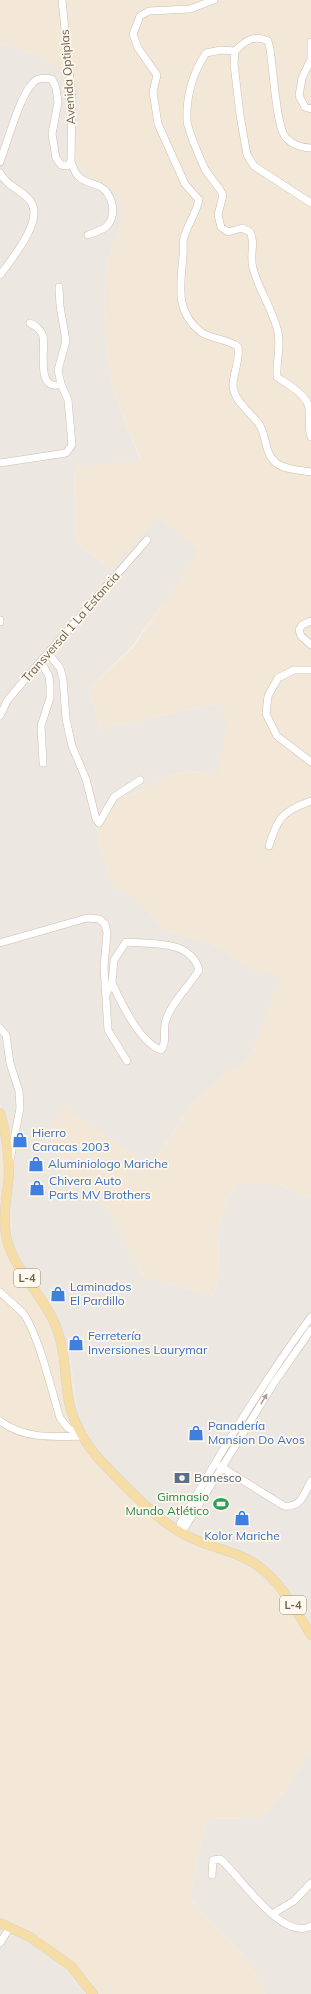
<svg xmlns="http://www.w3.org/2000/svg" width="311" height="1994" font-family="Mulish,sans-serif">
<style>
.residential{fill:#f3e8d7}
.industrial{fill:#ece7e1}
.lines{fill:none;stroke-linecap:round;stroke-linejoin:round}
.minor-casing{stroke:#cdbeaf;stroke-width:8}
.major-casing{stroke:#d8d2cd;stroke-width:10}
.minor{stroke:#fff;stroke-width:7}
.major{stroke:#f6dda5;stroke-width:9}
.oneway{fill:#ac9e94}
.labels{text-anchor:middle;stroke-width:3.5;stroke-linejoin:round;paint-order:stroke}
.shield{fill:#fef9ef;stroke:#9d8c7e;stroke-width:1}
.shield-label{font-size:11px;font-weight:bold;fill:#745e4d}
.street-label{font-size:12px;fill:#745e4d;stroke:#fef9ef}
.shop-label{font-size:12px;fill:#366cbe;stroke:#fef9ef;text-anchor:start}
.service-label{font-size:12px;fill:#4e5e75;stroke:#fef9ef;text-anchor:start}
.leisure-label{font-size:12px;fill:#27864d;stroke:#fef9ef;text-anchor:end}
</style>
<rect width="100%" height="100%" fill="#fbf5e8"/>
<!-- residential -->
<path class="residential" d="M0 0H311V1198L279 1185 236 1187 232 1192 218 1225 219 1277 213 1296 143 1276 108 1208 76 1185 61 1167 51 1138 54 1121 64 1106 151 1166 191 1104 228 1072 245 1062 255 1046 279 978 249 968 220 948 212 944 163 930 148 911 115 890 99 846 97 822 111 800 132 794 167 776 187 771 206 772 226 720 220 703 100 729 89 688 131 649 165 601 112 569 76 543 74 467 140 459 112 387 104 326 105 274 110 254 121 223 122 210 118 195 108 186 89 175 78 167 75 150 79 121 35 55 0 43Z
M0 1104 9 1126 13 1148 11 1207 12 1242 65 1342 72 1370 76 1407 256 1563 311 1632V1752L285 1790 262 1818 206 1819 190 1896 200 1910 245 1957 266 1994H85L73 1978 29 1942 0 1927Z"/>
<!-- industrial -->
<path class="industrial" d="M0 43 35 55 74 78 80 98 79 121 75 150 78 167 89 175 108 186 118 195 122 210 121 223 110 254 105 274 104 326 112 387 140 460 74 467 76 543 112 569 157 517 198 550 165 601 130 649 89 688 100 729 220 703 226 720 224 742 217 775 206 772 187 771 167 776 132 794 111 800 97 822 99 846 115 890H123L148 911 163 930 212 944 220 948 249 968 280 977 255 1046 245 1062 228 1072 191 1104 151 1166 64 1107 54 1121 51 1138 61 1167 76 1185 108 1208 143 1276 213 1296 219 1277 218 1225 232 1192 236 1187 247 1184 279 1185 311 1198V1632L273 1577 197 1539 167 1520 95 1452 78 1419 72 1370 65 1342 20 1266 12 1242 11 1207 13 1148 9 1126 0 1104Z
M311 1752V1994H266L245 1957 200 1910 190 1896 206 1819 262 1818 285 1790Z
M0 1927 29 1942 52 1958 73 1978 85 1994H0Z"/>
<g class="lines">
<defs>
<path id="minor" d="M214 0 190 9 149 11 140 16 133 34 138 48 157 75 153 92 158 124 185 184 199 200C196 213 188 224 184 237 182 243 184 250 183 255 181 285 174 311 201 332 212 340 227 338 238 347 240 361 233 373 233 386 234 401 251 413 259 424 267 436 264 453 276 463 285 470 300 470 311 472
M311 42V59L302 78 299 96 305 107 311 109
M235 51 221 50 206 53C193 72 186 97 187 120 187 128 201 161 205 169 210 178 218 185 223 195L218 215 221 227 228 232 242 228 250 232C256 243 249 256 253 268 258 288 271 307 277 328 282 344 276 360 277 377 287 384 308 395 309 409 310 419 308 427 311 437
M311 148C301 148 290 144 284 135 276 121 273 68 270 49L268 41C254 34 245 41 235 51L234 64 240 115 247 155 254 166 311 203
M71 161C73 167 74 172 79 177 84 182 92 183 99 186 112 193 118 213 107 226 103 230 93 233 88 235
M0 162C7 143 20 96 32 84 37 77 45 78 52 79L56 88 58 102 52 134 56 158 61 165 67 166 71 161 72 99 62 0
M0 173C7 187 23 190 31 202 44 221 11 260 0 275
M59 287 60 306 66 341 58 370 61 384
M0 463 66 453 72 445 68 400 61 384C35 393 46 347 43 336 41 329 36 326 30 323
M0 620V622
M311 621 302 625 299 630 301 636 311 645
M48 653 60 668 63 679 66 719 72 746 86 779 96 819 99 823 114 797 140 780
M41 662 49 676 50 686V698L41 726 43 763
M311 670H294L278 678 268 696 266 714 277 736 311 762
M0 716 7 701 27 677 147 540
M269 846C277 819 282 811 311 801
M0 943 87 918 99 919 105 924 107 933 104 967 108 1030 127 1061
M106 994 112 983 114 960 126 942C152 944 191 940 199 970 190 985 171 1003 166 1020 162 1030 168 1041 161 1050 140 1043 121 1003 112 983
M0 1028 6 1035 10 1063 19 1091 20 1108 10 1160
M0 1292C7 1299 16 1306 23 1313 38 1333 52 1392 60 1418L68 1428 82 1436
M0 1421C24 1439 53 1437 82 1436
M218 1465 284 1506C301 1508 304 1494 311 1481
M179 1532 180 1524C220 1453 262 1383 311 1317
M179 1532 185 1527 274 1383 311 1330
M212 1875 213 1860 220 1859C240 1875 281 1942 311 1926
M272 1914 294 1901 311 1883
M0 1943 10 1927"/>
<path id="major" d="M0 1113C6 1131 8 1150 9 1168 9 1188 3 1208 5 1227 7 1264 40 1290 54 1322 66 1347 64 1376 69 1402 73 1422 86 1445 100 1460 120 1481 155 1518 180 1532 197 1543 218 1547 238 1555 275 1569 291 1603 311 1635
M0 1923 30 1937 71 1966 93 1994"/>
</defs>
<!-- minor casing -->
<use href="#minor" class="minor-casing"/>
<!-- major casing -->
<use href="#major" class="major-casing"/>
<!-- minor -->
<use href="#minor" class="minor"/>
<!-- major -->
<use href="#major" class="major"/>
</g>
<!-- one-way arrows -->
<defs><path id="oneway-solid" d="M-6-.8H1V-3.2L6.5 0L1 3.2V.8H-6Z"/></defs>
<use class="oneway" href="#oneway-solid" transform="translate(264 1399) rotate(-58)"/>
<!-- icons -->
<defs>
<symbol id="shop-bare" viewBox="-9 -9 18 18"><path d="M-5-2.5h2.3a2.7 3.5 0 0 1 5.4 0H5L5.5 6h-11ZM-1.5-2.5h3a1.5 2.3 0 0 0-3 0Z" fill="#3f7fe0" stroke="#fef9ef" stroke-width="2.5" paint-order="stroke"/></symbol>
<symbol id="bank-bare" viewBox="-9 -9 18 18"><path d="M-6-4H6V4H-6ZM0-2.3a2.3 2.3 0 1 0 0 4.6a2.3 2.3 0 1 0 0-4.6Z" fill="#5c6f8a" stroke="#fef9ef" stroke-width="2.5" paint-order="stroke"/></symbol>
<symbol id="stadium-bare" viewBox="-9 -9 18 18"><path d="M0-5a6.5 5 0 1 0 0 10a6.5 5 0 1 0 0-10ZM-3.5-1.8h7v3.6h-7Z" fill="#2e9e5b" stroke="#fef9ef" stroke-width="2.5" paint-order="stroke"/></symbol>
</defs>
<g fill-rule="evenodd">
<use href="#shop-bare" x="9" y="1129" width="22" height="22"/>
<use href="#shop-bare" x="25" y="1153" width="22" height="22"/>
<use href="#shop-bare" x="26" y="1177" width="22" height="22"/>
<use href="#shop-bare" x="47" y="1283" width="22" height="22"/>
<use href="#shop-bare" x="65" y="1332" width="22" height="22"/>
<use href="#shop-bare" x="185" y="1422" width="22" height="22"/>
<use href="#bank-bare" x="171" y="1467" width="22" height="22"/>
<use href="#stadium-bare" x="210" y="1493" width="22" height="22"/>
<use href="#shop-bare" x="231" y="1507" width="22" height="22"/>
</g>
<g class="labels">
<!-- shield labels -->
<g class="shield">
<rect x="14" y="1269" width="26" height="18" rx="3"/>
<rect x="280" y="1596" width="26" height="18" rx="3"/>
</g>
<g class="shield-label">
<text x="27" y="1282">L-4</text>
<text x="293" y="1609">L-4</text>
</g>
<!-- street labels -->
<g class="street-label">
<text transform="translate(68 77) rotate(-94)" y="4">Avenida Optiplas</text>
<text transform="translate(71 627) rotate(-49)" y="4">Transversal 1 La Estancia</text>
</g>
<!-- shop labels -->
<g class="shop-label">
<text x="32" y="1137">Hierro<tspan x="32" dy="14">Caracas 2003</tspan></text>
<text x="48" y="1168">Aluminiologo Mariche</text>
<text x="49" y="1185">Chivera Auto<tspan x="49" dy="14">Parts MV Brothers</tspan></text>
<text x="70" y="1291">Laminados<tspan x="70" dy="14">El Pardillo</tspan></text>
<text x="88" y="1340">Ferretería<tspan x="88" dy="14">Inversiones Laurymar</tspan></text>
<text x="208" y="1430">Panadería<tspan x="208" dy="14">Mansion Do Avos</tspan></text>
<text x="242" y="1540" text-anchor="middle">Kolor Mariche</text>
</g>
<!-- service labels -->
<g class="service-label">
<text x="194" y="1482">Banesco</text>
</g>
<!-- leisure labels -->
<g class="leisure-label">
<text x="209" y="1501">Gimnasio<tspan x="209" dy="14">Mundo Atlético</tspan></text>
</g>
</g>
</svg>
